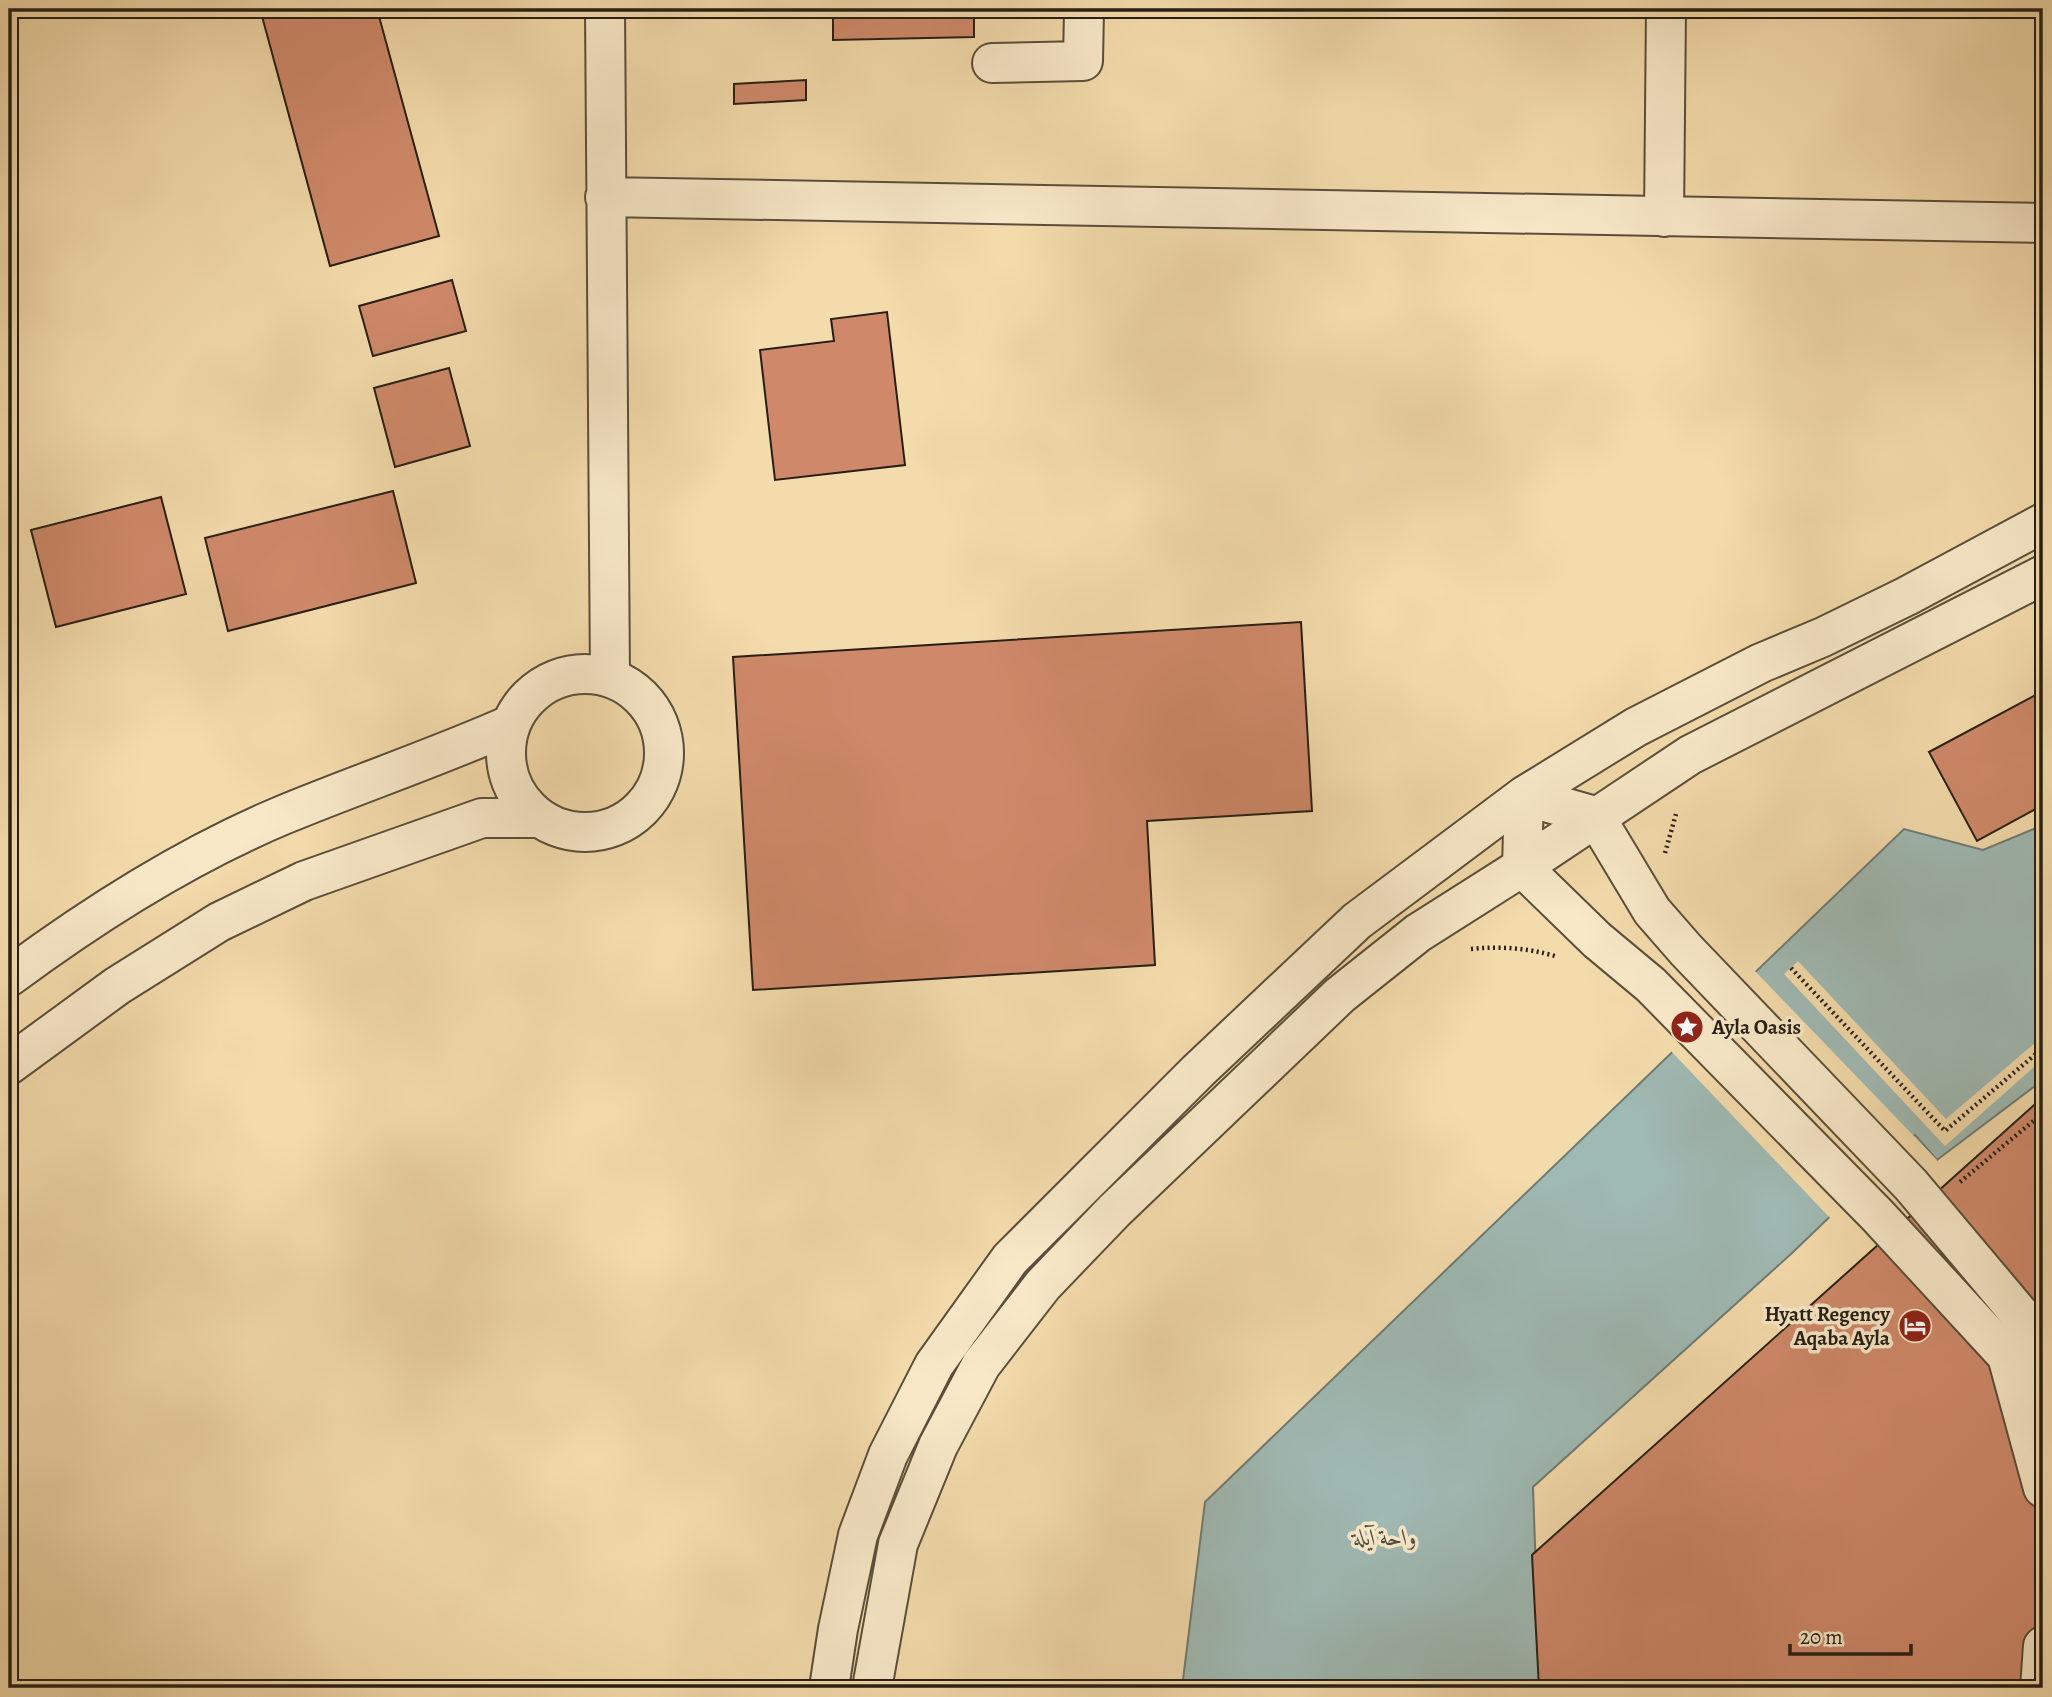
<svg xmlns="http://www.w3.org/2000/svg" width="2052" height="1697" font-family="Alegreya,Amiri,serif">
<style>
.water{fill:#9fb9b3;stroke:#6f7b74;stroke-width:2}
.pier{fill:#f4dbab}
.building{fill:#cf896a;stroke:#271f15;stroke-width:2}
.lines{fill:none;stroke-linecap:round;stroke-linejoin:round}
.minor-casing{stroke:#5a4e3a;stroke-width:42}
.path{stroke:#271f15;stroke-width:4.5;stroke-dasharray:2 3.5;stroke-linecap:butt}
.minor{stroke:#f8e8c8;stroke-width:38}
.labels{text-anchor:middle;stroke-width:7;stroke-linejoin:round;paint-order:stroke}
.poi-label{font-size:21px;font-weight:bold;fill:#271f15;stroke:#f8e8c8;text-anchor:start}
.water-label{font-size:23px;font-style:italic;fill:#4b4d44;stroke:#f8e8c8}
</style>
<rect width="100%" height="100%" fill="#f4dbab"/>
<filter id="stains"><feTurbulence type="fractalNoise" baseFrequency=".00286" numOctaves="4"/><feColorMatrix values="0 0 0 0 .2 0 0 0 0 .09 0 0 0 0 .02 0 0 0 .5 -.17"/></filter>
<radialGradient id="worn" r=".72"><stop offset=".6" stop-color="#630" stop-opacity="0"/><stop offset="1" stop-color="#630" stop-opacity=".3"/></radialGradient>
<!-- water -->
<path class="water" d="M2036 828 2043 843V1084L2039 1083 1937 1160 1915 1135 1791 1254 1533 1487 1540 1688H1182L1205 1502 1904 829 1983 850Z"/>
<!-- pier -->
<path class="pier" d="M1798 961 1946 1119 2043 1036V1059L1945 1146 1784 974Z
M1754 970 1937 1160 1935 1163 1915 1140 1831 1219 1670 1050Z"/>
<!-- building -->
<path class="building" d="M260 9H377L439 236 330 266Z
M833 9H974V37L833 40Z
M806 80V100L734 104V84Z
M452 280 466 331 373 356 359 306Z
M887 312 905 465 775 480 760 350 834 341 831 319Z
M449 368 470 446 395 467 374 388Z
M393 491 416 583 228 631 205 538Z
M161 497 186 594 56 627 31 530Z
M1301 622 1312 811 1147 821 1155 965 753 990 733 657Z
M2043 691V805L1977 841 1929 752Z
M2043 1097V1688H1539L1532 1555Z"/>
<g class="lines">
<defs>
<path id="minor" d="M605 9 610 678
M992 63 1083 61 1084 9
M605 197 2043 223
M1664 217 1666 9
M506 753a79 79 0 1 1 158 0a79 79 0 1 1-158 0Z
M9 977C94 914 185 856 283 815 358 784 435 758 510 725
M9 1065 117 986 219 922 304 881 482 818H537
M2043 1366 2033 1330 1911 1185 1686 950 1652 911 1595 816 1524 796 1522 867 1597 940 1651 985 1878 1216 2007 1356 2043 1488
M829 1688 838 1629 858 1535 888 1455 934 1365 1010 1259 1198 1071 1357 921 1524 796 1636 727 1761 663 1823 637 1907 596 2043 523
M872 1688 898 1544 938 1446 981 1365 1043 1285 1115 1210 1340 995 1418 933 1522 867 1690 755 2043 575
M2040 1688 2043 1646"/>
</defs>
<!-- minor casing -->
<use href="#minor" class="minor-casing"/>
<!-- path -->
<path class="path" d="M1665 853 1676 814
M1471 949C1501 946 1527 948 1555 956
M1791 968 1945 1131 2043 1048
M1960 1182 2043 1113"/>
<!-- minor -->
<use href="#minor" class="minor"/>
</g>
<!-- icons -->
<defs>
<symbol id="sight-disc" viewBox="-11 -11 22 22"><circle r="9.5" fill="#8f2418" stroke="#f8e8c8"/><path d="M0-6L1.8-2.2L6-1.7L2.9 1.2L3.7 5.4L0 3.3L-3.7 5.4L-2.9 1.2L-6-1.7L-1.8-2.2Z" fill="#fff"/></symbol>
<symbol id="hotel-disc" viewBox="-11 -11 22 22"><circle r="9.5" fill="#8f2418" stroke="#f8e8c8"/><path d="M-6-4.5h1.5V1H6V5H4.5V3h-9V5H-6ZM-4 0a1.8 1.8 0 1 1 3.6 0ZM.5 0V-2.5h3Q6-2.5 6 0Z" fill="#fff"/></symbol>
</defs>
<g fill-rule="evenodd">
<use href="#sight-disc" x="1668" y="1008" width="38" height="38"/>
<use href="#hotel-disc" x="1896" y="1307" width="38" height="38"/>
</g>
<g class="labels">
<!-- poi labels -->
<g class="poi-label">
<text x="1712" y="1034">Ayla Oasis</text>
<text x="1890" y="1321" text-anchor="end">Hyatt Regency<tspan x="1890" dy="24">Aqaba Ayla</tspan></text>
</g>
<!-- water labels -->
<g class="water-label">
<text x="1385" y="1545">واحة آيلة</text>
</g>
</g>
<!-- margin -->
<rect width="2052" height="1697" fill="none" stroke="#f4dbab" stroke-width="35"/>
<rect x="10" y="10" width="2031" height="1676" fill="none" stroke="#271f15" stroke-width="3.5"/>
<rect x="18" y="18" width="2017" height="1662" fill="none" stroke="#271f15" stroke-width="2"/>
<!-- scale -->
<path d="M1790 1644v10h121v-10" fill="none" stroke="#271f15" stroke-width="3.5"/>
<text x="1800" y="1644" font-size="21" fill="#271f15" stroke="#f8e8c8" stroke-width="5" paint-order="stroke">20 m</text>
<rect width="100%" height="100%" filter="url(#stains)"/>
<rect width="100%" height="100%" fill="url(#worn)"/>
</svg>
